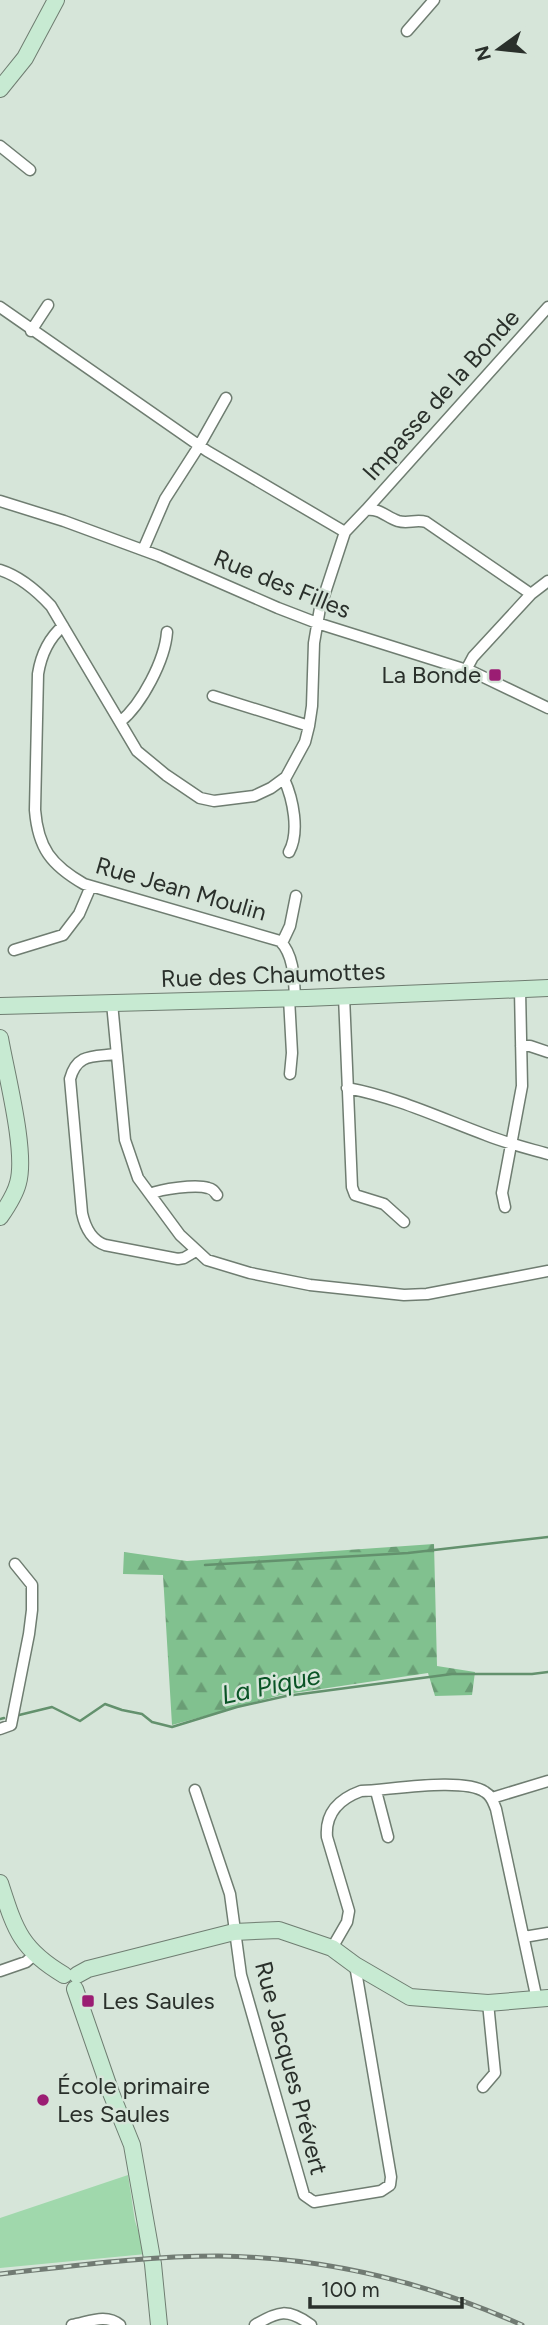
<svg xmlns="http://www.w3.org/2000/svg" width="548" height="2325" font-family="Figtree,sans-serif">
<style>
.grass{fill:#a0d8ac}
.forest{fill:url(#forest-firs)}
.lines{fill:none;stroke-linecap:round;stroke-linejoin:round}
.stream{stroke:#63916d;stroke-width:2.5}
.street-casing{stroke:#6f7d71;stroke-width:13}
.secondary-casing{stroke:#6f7d71;stroke-width:18}
.street{stroke:#fff;stroke-width:10}
.secondary{stroke:#c7ead2;stroke-width:16}
.rail-casing{stroke:#717b73;stroke-width:5}
.rail{stroke:#d6e5d9;stroke-width:2.5;stroke-dasharray:8;stroke-linecap:butt}
.poi-dot{fill:#9b1d73;stroke:#d6e5d9;stroke-width:2.5}
.labels{text-anchor:middle;stroke-width:5;stroke-linejoin:round;paint-order:stroke}
.street-label{font-size:24px;fill:#2a302b;stroke:#d6e5d9}
.poi-label{font-size:24px;fill:#2a302b;stroke:#d6e5d9;text-anchor:start}
.water-label{font-size:26px;font-style:italic;fill:#0a5426;stroke:#d6e5d9}
</style>
<defs>
<pattern id="forest-firs" width="22" height="20" patternUnits="userSpaceOnUse" patternTransform="scale(1.75)"><rect width="22" height="20" fill="#81c18f"/><path d="M5 1l3.5 6h-7zM16 11l3.5 6h-7z" fill="#6a9d75"/></pattern>
</defs>
<rect width="100%" height="100%" fill="#d6e5d9"/>
<!-- grass -->
<path class="grass" d="M128 2175 135 2221 146 2254 0 2268V2218Z"/>
<!-- forest -->
<path class="forest" d="M434 1544 437 1666 475 1672 472 1695 435 1696 428 1673 281 1695 172 1725 163 1575 123 1574 124 1552 187 1561Z"/>
<g class="lines">
<!-- stream -->
<path class="stream" d="M205 1565 408 1553 548 1537
M15 1716 52 1707 80 1721 105 1704 122 1710 142 1714 152 1722 172 1727 237 1707 286 1696 452 1674H532L548 1672
M0 1719 4 1718"/>
<defs>
<path id="street" d="M407 31 434 0
M0 146 30 170
M0 307 207 451 345 532
M31 331 48 305
M0 501 64 521 159 556 278 608 317 623 473 672 548 708
M366 510C380 508 386 517 398 521 408 524 416 519 426 522L531 594 473 657 466 670
M143 550 165 499 199 446 226 398
M0 570C19 576 37 591 51 606L137 751 166 775 200 798 214 801 254 796 271 788 286 777 305 742 309 726 312 706 314 643 320 608 345 532 366 510 548 307
M531 594 548 581
M63 626C48 639 41 655 38 674L35 810C38 848 51 865 84 884L280 941C294 955 294 979 295 998
M213 696 309 726
M120 722C142 704 165 660 167 632
M284 779C293 799 300 832 289 852
M282 943 290 926 296 896
M14 950 63 935 79 914 91 886
M344 996 352 1187 355 1195 384 1204 404 1222
M289 998 292 1053 290 1074
M112 1003 125 1140 138 1178 180 1235 207 1260 250 1273 310 1285 404 1295 427 1294 548 1271
M521 1046H530L548 1052
M116 1054C93 1057 77 1053 70 1079L82 1213C85 1227 91 1240 105 1245L178 1259 184 1258 196 1251
M347 1088C396 1097 440 1118 486 1135 506 1143 527 1148 548 1154
M150 1194C161 1189 196 1184 208 1188 213 1189 214 1191 217 1195
M505 1207 502 1193 522 1086 520 990
M0 1729 11 1725 29 1634 32 1610V1585L15 1564
M195 1790 230 1894 241 1975 302 2188 304 2195 314 2202 381 2191 390 2185 391 2177 355 1965
M376 1791 388 1837
M492 1798 548 1781
M524 1937 548 1933
M332 1948 347 1922 349 1911 327 1837C325 1813 339 1799 361 1791 390 1790 463 1777 485 1792 492 1796 493 1802 496 1809L537 2000
M0 1971 26 1962 34 1955
M483 2087 495 2073 488 2003
M72 2325C89 2322 106 2313 120 2325
M255 2325C278 2311 288 2308 311 2325"/>
<path id="secondary" d="M0 89 25 58 56 0
M0 1006 306 998 548 988
M0 1038C6 1073 27 1152 18 1183 15 1195 7 1207 0 1217
M0 1883C15 1929 20 1949 64 1975
M77 1975 88 1969 234 1932 279 1930 332 1948 355 1965 410 1997 488 2003 548 1998
M75 1989 111 2093 132 2145 153 2264 159 2325"/>
</defs>
<!-- street casing -->
<use href="#street" class="street-casing"/>
<!-- secondary casing -->
<use href="#secondary" class="secondary-casing"/>
<!-- street -->
<use href="#street" class="street"/>
<!-- secondary -->
<use href="#secondary" class="secondary"/>
<defs>
<path id="rail" d="M0 2274C72 2266 145 2256 218 2256 322 2257 426 2282 522 2325"/>
</defs>
<!-- rail casing -->
<use href="#rail" class="rail-casing"/>
<!-- rail -->
<use href="#rail" class="rail"/>
</g>
<!-- markers -->
<g class="poi-dot">
<rect x="488" y="668" width="14" height="14" rx="3.5"/>
<rect x="81" y="1994" width="14" height="14" rx="3.5"/>
<circle cx="43" cy="2100" r="7"/>
</g>
<g class="labels">
<!-- street labels -->
<g class="street-label">
<text transform="translate(441 395) rotate(-48)" y="8">Impasse de la Bonde</text>
<text transform="translate(282 584) rotate(22)" y="8">Rue des Filles</text>
<text transform="translate(181 889) rotate(16)" y="8">Rue Jean Moulin</text>
<text transform="translate(273 975) rotate(-2)" y="8">Rue des Chaumottes</text>
<text transform="translate(291 2068) rotate(75)" y="8">Rue Jacques Prévert</text>
</g>
<!-- poi labels -->
<g class="poi-label">
<text x="481" y="683" text-anchor="end">La Bonde</text>
<text x="102" y="2009">Les Saules</text>
<text x="57" y="2094">École primaire<tspan x="57" dy="28">Les Saules</tspan></text>
</g>
<!-- water labels -->
<g class="water-label">
<text transform="translate(271 1685) rotate(-12)" y="9">La Pique</text>
</g>
</g>
<!-- north arrow -->
<g transform="translate(499 49) rotate(255)" stroke="#d6e5d9" stroke-width="5" paint-order="stroke">
<path d="M0-5L12 26L0 18L-12 26Z" fill="#2a302b"/>
<text y="-10" font-size="19" font-weight="bold" text-anchor="middle" fill="#2a302b">N</text>
</g>
<!-- scale -->
<path d="M310 2297v10h152v-10" fill="none" stroke="#2a302b" stroke-width="3.5"/>
<text x="321" y="2297" font-size="21" fill="#2a302b" stroke="#d6e5d9" stroke-width="5" paint-order="stroke">100 m</text>
</svg>
